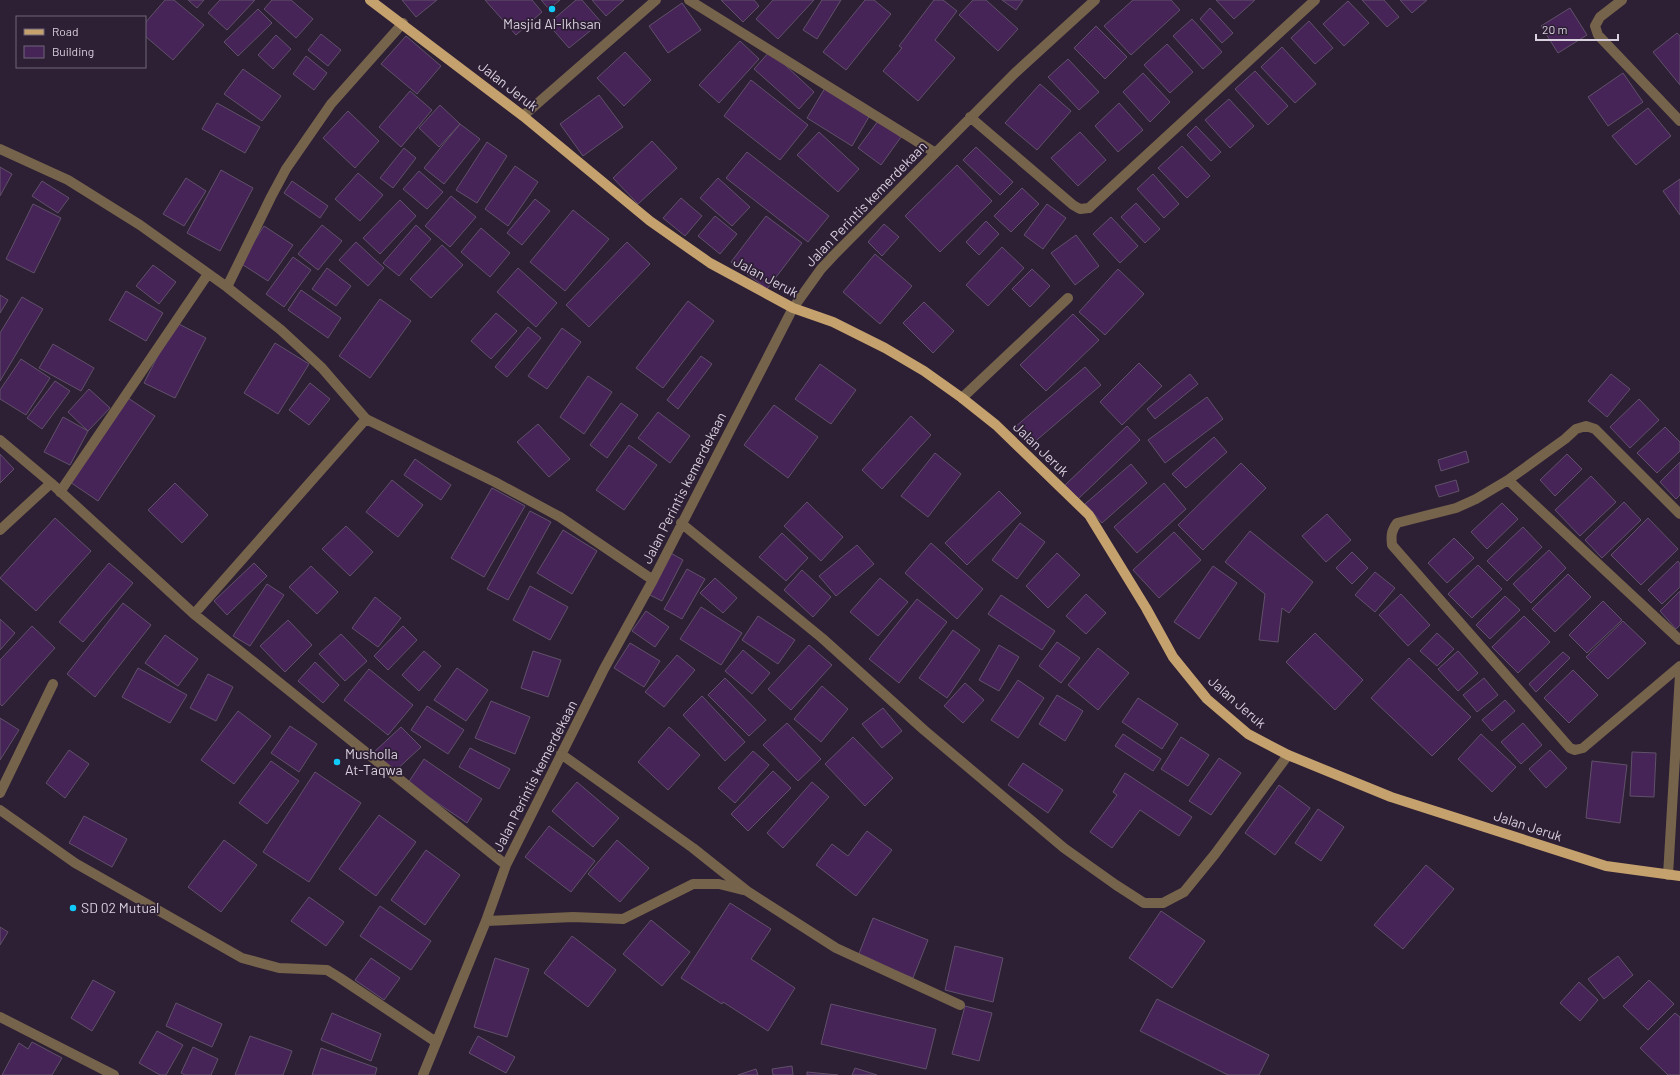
<svg xmlns="http://www.w3.org/2000/svg" width="1680" height="1075" font-family="Barlow,sans-serif">
<style>
.building{fill:#462457;stroke:#605169}
.lines{fill:none;stroke-linecap:round;stroke-linejoin:round}
.minor{stroke:#75634b;stroke-width:10}
.major{stroke:#c5a16d;stroke-width:10}
.poi-dot{fill:#10cafa;stroke:#2d1f34;stroke-width:1.5}
.labels{text-anchor:middle;stroke-width:3.5;stroke-linejoin:round;paint-order:stroke}
.poi-label{font-size:14px;fill:#d8d0de;stroke:#2d1f34;text-anchor:start}
.street-label{font-size:14px;fill:#d8d0de;stroke:#2d1f34}
</style>
<rect width="100%" height="100%" fill="#2d1f34"/>
<!-- building -->
<path class="building" d="M165 0H174L204 25 173 60 145 36V23Z
M188 0H204L197 8Z
M220 0H255L227 30 208 13Z
M272 0H291L313 19 296 38 264 9Z
M402 0H437L416 17Z
M485 0H532L542 12 516 35Z
M541 0H560L549 9Z
M576 0H582L601 22 569 48 548 24Z
M592 0H624L606 16Z
M721 0H754L759 6 743 22Z
M773 0H814L778 39 756 19Z
M822 0H841L817 39 803 30Z
M865 0H874L891 14 846 70 823 52Z
M934 0H943L957 11 935 40 955 58 918 101 883 71 902 48 899 46Z
M973 0H986L1018 29 998 51 959 15Z
M1002 0H1023L1016 10Z
M1133 0H1171L1180 10 1131 55 1104 26Z
M1216 0H1255L1234 19Z
M1362 0H1384L1399 17 1387 27Z
M1400 0H1427L1412 13Z
M1348 1 1369 23 1344 46 1323 24Z
M682 3 701 30 668 53 649 26Z
M1210 8 1233 33 1222 43 1200 19Z
M1570 8 1587 35 1558 53 1541 26Z
M258 9 272 23 238 56 224 42Z
M1192 19 1222 52 1203 69 1173 36Z
M1309 21 1333 48 1315 64 1291 38Z
M1096 26 1127 57 1105 79 1074 48Z
M1677 33 1680 36V85L1653 52Z
M321 34 341 50 328 66 308 50Z
M276 35 291 49 273 69 258 55Z
M406 36 441 66 417 94 381 64Z
M740 41 759 59 719 103 699 85Z
M1167 44 1193 72 1170 93 1144 65Z
M1282 47 1316 84 1295 103 1261 67Z
M770 51 814 92 799 109 754 69Z
M625 52 651 80 624 106 597 78Z
M306 56 327 73 314 90 293 74Z
M1068 59 1099 92 1079 110 1048 77Z
M243 69 281 96 262 121 224 94Z
M1255 71 1288 106 1268 125 1235 89Z
M1143 73 1170 102 1150 122 1123 92Z
M1623 73 1643 102 1608 126 1588 97Z
M751 80 808 125 780 160 724 116Z
M1040 84 1071 111 1037 150 1005 123Z
M825 88 870 115 852 146 807 118Z
M410 91 432 110 401 147 379 127Z
M599 95 623 127 583 156 560 124Z
M1229 99 1254 126 1230 148 1205 120Z
M217 103 260 127 245 153 202 129Z
M1119 103 1143 130 1118 152 1095 126Z
M440 105 460 124 439 147 419 128Z
M1648 108 1671 136 1636 165 1612 136Z
M348 111 379 141 355 168 323 138Z
M878 121 901 137 881 165 858 148Z
M460 124 480 139 444 184 424 168Z
M1196 126 1221 152 1211 161 1187 135Z
M819 132 859 169 838 192 797 155Z
M1080 132 1106 160 1078 186 1051 158Z
M652 141 677 168 638 204 613 178Z
M487 142 507 156 477 203 456 190Z
M1182 146 1210 176 1187 198 1158 168Z
M976 147 1013 182 1000 195 963 160Z
M404 148 416 158 393 188 380 178Z
M747 152 829 216 808 242 726 178Z
M957 165 992 201 940 252 905 216Z
M515 166 538 182 508 226 485 209Z
M0 167 12 174 0 196Z
M221 170 253 188 220 251 187 233Z
M419 171 443 192 427 209 403 189Z
M358 173 383 195 360 221 335 199Z
M1153 174 1179 204 1164 218 1137 189Z
M186 178 206 191 184 226 163 214Z
M718 178 750 207 732 226 700 198Z
M1680 179V215L1663 191Z
M42 181 69 198 58 213 32 196Z
M292 181 328 206 320 218 284 193Z
M1022 188 1039 204 1011 232 994 216Z
M451 196 476 217 450 247 425 226Z
M681 198 702 216 685 236 663 218Z
M535 199 550 211 522 245 507 233Z
M400 200 416 216 380 254 363 238Z
M1136 203 1160 229 1145 243 1121 217Z
M33 204 61 218 34 273 6 259Z
M1047 204 1066 218 1043 249 1024 235Z
M573 210 609 239 565 291 530 262Z
M715 216 737 234 720 254 698 236Z
M766 216 802 243 767 289 731 262Z
M1111 217 1138 246 1120 263 1093 234Z
M986 221 999 234 979 255 966 242Z
M884 224 899 237 882 256 868 242Z
M322 225 342 241 318 270 298 254Z
M416 225 431 239 399 276 383 263Z
M264 226 293 245 268 281 240 263Z
M481 228 510 253 490 277 461 252Z
M1076 235 1099 266 1075 285 1051 253Z
M356 242 384 268 368 286 339 260Z
M627 242 650 264 589 327 566 305Z
M442 245 463 265 431 298 410 279Z
M1002 247 1024 268 988 306 966 285Z
M875 254 912 286 880 324 843 292Z
M293 257 311 270 284 307 266 294Z
M153 265 176 282 159 304 136 286Z
M327 268 351 286 336 306 312 289Z
M518 268 557 303 536 327 497 292Z
M1032 269 1050 286 1030 307 1012 289Z
M1118 269 1144 294 1105 335 1079 312Z
M301 290 341 318 328 338 288 310Z
M126 291 163 313 146 341 109 320Z
M0 295 8 300 0 313Z
M22 297 43 309 0 381V333Z
M380 299 411 321 370 378 339 356Z
M688 301 714 321 663 388 636 368Z
M924 302 954 331 933 353 903 323Z
M496 313 517 331 491 359 471 341Z
M1073 314 1099 340 1046 391 1020 365Z
M175 322 206 338 175 398 144 383Z
M528 327 541 338 507 377 495 367Z
M562 328 581 342 547 389 528 376Z
M275 343 309 364 278 414 244 393Z
M53 344 94 368 81 391 39 368Z
M701 356 712 364 678 409 667 400Z
M21 359 50 378 26 415 0 399V390Z
M1139 363 1162 386 1122 425 1100 402Z
M820 364 856 390 831 424 795 399Z
M1085 367 1101 385 1031 445 1015 427Z
M1190 374 1198 384 1155 419 1147 409Z
M1611 374 1630 389 1607 417 1588 401Z
M588 376 612 392 584 434 560 417Z
M55 381 70 391 42 429 27 418Z
M310 383 330 399 309 425 289 410Z
M89 389 110 408 88 431 68 412Z
M1207 397 1223 419 1165 463 1148 440Z
M128 398 155 416 98 501 70 482Z
M1639 399 1659 420 1630 448 1610 427Z
M621 403 638 415 607 458 590 445Z
M774 405 818 437 788 478 744 445Z
M658 412 690 436 670 463 638 438Z
M911 416 931 435 882 489 862 470Z
M63 417 88 431 70 465 44 452Z
M538 424 570 459 549 477 517 442Z
M1127 426 1140 440 1078 499 1065 485Z
M1665 427 1680 442V451L1657 473 1637 453Z
M1214 437 1227 452 1186 488 1172 474Z
M629 445 657 465 624 510 596 490Z
M1466 451 1469 462 1441 471 1438 460Z
M935 453 961 474 928 517 901 496Z
M0 454 14 469 0 483Z
M1567 454 1582 469 1555 496 1540 480Z
M415 459 451 485 441 500 404 475Z
M1680 462V495L1676 499 1660 482Z
M1241 463 1266 488 1203 550 1178 525Z
M1131 464 1147 483 1102 523 1085 504Z
M1591 476 1616 502 1580 536 1555 510Z
M392 480 423 505 398 537 366 512Z
M1456 480 1459 491 1439 497 1435 486Z
M175 483 208 515 182 543 148 510Z
M1164 483 1186 509 1137 553 1114 527Z
M492 488 525 506 484 577 451 558Z
M999 491 1021 513 967 565 945 543Z
M807 502 843 537 821 561 784 526Z
M1624 502 1641 520 1602 558 1585 540Z
M1502 503 1518 519 1487 549 1471 532Z
M530 511 551 522 508 600 487 589Z
M1327 514 1351 540 1326 562 1302 536Z
M55 518 91 551 36 611 0 578Z
M1648 518 1678 549 1641 585 1611 555Z
M1020 523 1045 542 1017 579 992 560Z
M346 526 373 552 350 576 322 549Z
M1523 527 1542 547 1507 581 1487 561Z
M563 530 597 551 572 594 537 573Z
M1250 531 1313 582 1289 613 1282 608 1278 642 1259 640 1265 594 1225 562Z
M1174 532 1201 560 1159 598 1133 570Z
M782 533 808 558 786 581 759 557Z
M1454 538 1474 558 1447 583 1428 563Z
M931 543 983 589 957 619 905 573Z
M857 545 874 564 836 596 819 576Z
M1549 550 1566 568 1531 603 1513 584Z
M669 552 683 560 662 601 648 594Z
M1352 552 1368 568 1352 584 1336 568Z
M1057 553 1080 575 1048 608 1026 586Z
M1678 561 1680 564V587L1662 604 1648 590Z
M109 563 133 583 83 642 59 622Z
M254 563 267 576 227 615 214 601Z
M1478 565 1502 589 1472 618 1448 594Z
M311 566 338 592 317 614 289 587Z
M1213 566 1237 583 1199 639 1174 622Z
M687 569 705 579 682 619 664 609Z
M802 570 831 597 813 617 784 590Z
M1375 572 1395 588 1375 612 1355 595Z
M1568 574 1591 597 1555 632 1532 609Z
M715 578 737 598 723 613 700 593Z
M880 578 908 602 878 636 850 612Z
M267 584 284 595 250 646 233 636Z
M530 586 568 607 550 640 513 620Z
M1680 591V625L1676 629 1660 611Z
M1086 594 1106 613 1086 634 1066 616Z
M1401 594 1430 625 1408 646 1379 615Z
M1001 595 1055 631 1042 650 988 614Z
M1505 596 1520 610 1490 639 1476 625Z
M375 597 401 618 378 647 352 628Z
M917 599 947 622 899 683 869 659Z
M1603 601 1622 620 1587 653 1569 635Z
M123 603 151 625 95 697 67 674Z
M701 607 742 633 721 665 680 639Z
M646 611 669 627 655 647 632 631Z
M758 616 795 640 778 664 742 640Z
M1524 616 1550 642 1518 673 1492 647Z
M0 619 15 633 0 650Z
M288 620 312 645 285 672 260 646Z
M1623 621 1646 643 1608 679 1586 657Z
M32 626 55 648 2 706 0 704V660Z
M403 626 417 640 388 670 374 656Z
M953 630 980 650 947 698 919 678Z
M1315 633 1363 680 1335 710 1286 662Z
M1437 633 1454 649 1437 666 1420 651Z
M341 634 367 661 345 681 319 654Z
M165 635 198 659 178 686 145 663Z
M1057 642 1080 658 1061 683 1039 666Z
M630 643 660 661 644 687 614 668Z
M809 645 832 665 791 710 768 689Z
M999 645 1019 657 999 691 979 680Z
M1098 648 1129 673 1098 710 1068 685Z
M743 650 770 673 752 694 725 671Z
M424 651 441 666 419 691 402 675Z
M533 651 561 660 548 697 521 688Z
M1458 651 1478 673 1458 691 1438 669Z
M1563 652 1570 658 1536 692 1529 684Z
M677 655 695 670 664 707 645 692Z
M1409 658 1471 717 1432 756 1371 698Z
M315 662 339 685 323 703 298 681Z
M138 668 187 695 170 723 122 697Z
M457 668 488 690 466 721 434 700Z
M369 669 413 705 388 735 344 700Z
M1573 670 1598 695 1569 723 1544 698Z
M208 674 233 687 216 721 190 708Z
M725 678 766 720 749 736 708 695Z
M1484 678 1498 695 1477 712 1463 695Z
M1018 680 1044 698 1018 738 991 720Z
M965 683 984 700 963 723 944 706Z
M822 686 848 709 821 742 794 719Z
M1057 695 1083 711 1065 741 1039 724Z
M702 696 745 742 725 761 683 715Z
M1138 698 1178 724 1162 749 1122 722Z
M1505 700 1515 711 1492 731 1482 720Z
M491 701 530 717 515 754 475 738Z
M427 706 464 730 448 754 411 730Z
M883 708 902 731 882 748 862 724Z
M238 711 271 736 234 784 201 760Z
M0 718 19 730 0 760Z
M787 723 821 759 798 781 763 745Z
M1523 723 1542 745 1521 764 1501 742Z
M290 726 317 744 299 772 271 753Z
M401 727 421 747 393 773 374 752Z
M669 727 700 755 668 790 638 762Z
M1123 734 1161 759 1153 771 1115 746Z
M1481 734 1516 767 1492 792 1458 759Z
M853 737 893 778 865 806 825 764Z
M1181 737 1209 755 1188 786 1161 769Z
M470 748 510 769 499 789 459 767Z
M69 750 89 764 65 798 46 783Z
M1550 750 1567 768 1546 788 1529 769Z
M753 751 769 765 735 803 718 788Z
M1632 752 1656 753 1654 797 1630 796Z
M1219 758 1241 773 1211 815 1189 801Z
M424 759 482 799 467 823 408 783Z
M271 761 299 781 267 824 239 803Z
M1592 761 1627 765 1620 823 1586 818Z
M1023 763 1063 790 1048 813 1008 785Z
M773 771 791 788 748 831 731 814Z
M315 772 361 803 309 882 263 852Z
M1125 773 1192 817 1179 836 1140 810 1112 848 1090 832 1117 795 1113 792Z
M577 782 619 818 593 847 552 811Z
M812 782 829 797 783 848 767 833Z
M1279 785 1310 808 1275 855 1245 833Z
M1318 809 1344 827 1321 861 1295 843Z
M379 815 416 842 376 896 339 869Z
M84 816 127 839 112 867 69 843Z
M549 826 595 861 571 892 525 857Z
M867 831 892 850 856 896 816 865 832 844 848 856Z
M224 840 257 865 221 912 188 887Z
M617 840 649 868 620 902 588 874Z
M426 850 460 875 425 925 391 900Z
M1426 865 1454 889 1403 949 1374 925Z
M309 897 344 922 326 946 291 921Z
M730 903 771 929 751 959 795 988 768 1031 723 1002 722 1004 681 978Z
M380 906 431 941 411 970 360 936Z
M1161 911 1205 941 1172 988 1129 958Z
M873 918 928 940 913 978 858 956Z
M651 920 690 952 662 986 623 954Z
M0 927 8 932 0 945Z
M572 936 616 970 588 1007 544 973Z
M955 946 1003 958 993 1002 945 990Z
M1618 956 1633 975 1604 999 1588 979Z
M371 958 400 978 384 1000 355 980Z
M495 958 529 969 507 1037 474 1027Z
M93 980 115 992 92 1031 71 1018Z
M1649 980 1674 1004 1648 1030 1623 1006Z
M1579 982 1598 1000 1580 1021 1560 1003Z
M1157 999 1269 1055 1259 1075H1228L1140 1031Z
M176 1003 222 1024 212 1047 166 1026Z
M831 1004 936 1029 926 1069 821 1044Z
M965 1006 992 1013 979 1061 952 1054Z
M332 1013 381 1034 371 1061 321 1040Z
M1675 1013 1680 1017V1075H1668L1640 1048Z
M157 1031 183 1045 166 1075H160L139 1063Z
M250 1036 292 1051 283 1075H235Z
M478 1036 515 1057 506 1073 469 1053Z
M32 1042 62 1058 52 1075H2L19 1043 28 1049Z
M193 1047 218 1059 211 1075H185L181 1073Z
M321 1048 377 1068 375 1075H312Z
M792 1066 793 1075H773L772 1069Z
M855 1068 877 1075H852Z
M756 1069 758 1075H738Z
M807 1072 838 1075H807Z"/>
<g class="lines">
<!-- minor -->
<path class="minor" d="M689 0 934 152
M1622 0 1600 17 1595 26 1598 35 1680 121
M523 116 656 0
M970 117 1073 205 1080 209 1089 208 1315 0
M0 149 68 180 140 225 227 287 281 330 322 368 366 419 495 482 560 517 653 580
M227 287 271 197 286 169 331 104 403 23
M962 398 1068 298
M0 440 51 483 194 614 506 865
M1508 480 1680 640
M60 492 208 274
M1680 514 1595 429 1586 426 1576 429 1565 439 1508 480 1476 499 1456 508 1397 523C1391 531 1391 536 1392 545L1570 748 1575 750 1583 748 1680 666
M681 523 822 638 924 730 1064 848 1116 885 1144 903H1163L1184 892 1215 854 1288 755
M0 530 51 483
M194 614 366 419
M561 754 693 848 747 891 836 948 960 1005
M0 793 53 684
M0 810 75 863 242 958 279 968 327 970 340 978 436 1042
M1668 875 1680 674
M486 921 573 917 623 919 693 884H719L743 890
M0 1017 114 1075
M423 1075 486 921 506 865 604 669 653 580 793 308 821 269 834 255 1015 73 1095 0"/>
<!-- major -->
<path class="major" d="M370 0 523 116 650 221 710 263 793 308 833 322 885 348 924 371 962 398 996 425 1089 515 1146 608 1173 657 1207 699 1248 734 1288 755 1391 797 1606 866 1680 876"/>
</g>
<!-- markers -->
<g class="poi-dot">
<circle cx="552" cy="9" r="4"/>
<circle cx="337" cy="762" r="4"/>
<circle cx="73" cy="908" r="4"/>
</g>
<g class="labels">
<!-- poi labels -->
<g class="poi-label">
<text x="552" y="29" text-anchor="middle">Masjid Al-Ikhsan</text>
<text x="345" y="759">Musholla<tspan x="345" dy="16">At-Taqwa</tspan></text>
<text x="81" y="913">SD 02 Mutual</text>
</g>
<!-- street labels -->
<g class="street-label">
<text transform="translate(508 86) rotate(38)" y="5">Jalan Jeruk</text>
<text transform="translate(866 204) rotate(-46)" y="5">Jalan Perintis kemerdekaan</text>
<text transform="translate(766 277) rotate(28)" y="5">Jalan Jeruk</text>
<text transform="translate(1041 449) rotate(44)" y="5">Jalan Jeruk</text>
<text transform="translate(684 488) rotate(-63)" y="5">Jalan Perintis kemerdekaan</text>
<text transform="translate(1237 702) rotate(41)" y="5">Jalan Jeruk</text>
<text transform="translate(535 776) rotate(-63)" y="5">Jalan Perintis kemerdekaan</text>
<text transform="translate(1528 826) rotate(18)" y="5">Jalan Jeruk</text>
</g>
</g>
<!-- legend -->
<rect x="16" y="16" width="130" height="52" fill="#2d1f34" stroke="#716678"/>
<rect x="24" y="29" width="20" height="6" fill="#c5a16d" stroke="#716678"/>
<text x="52" y="36" font-size="12" fill="#d8d0de">Road</text>
<rect x="24" y="46" width="20" height="12" fill="#462457" stroke="#716678"/>
<text x="52" y="56" font-size="12" fill="#d8d0de">Building</text>
<!-- scale -->
<path d="M1536 34v6h82v-6" fill="none" stroke="#d8d0de" stroke-width="2"/>
<text x="1542" y="34" font-size="12" fill="#d8d0de" stroke="#2d1f34" stroke-width="3" paint-order="stroke">20 m</text>
</svg>
